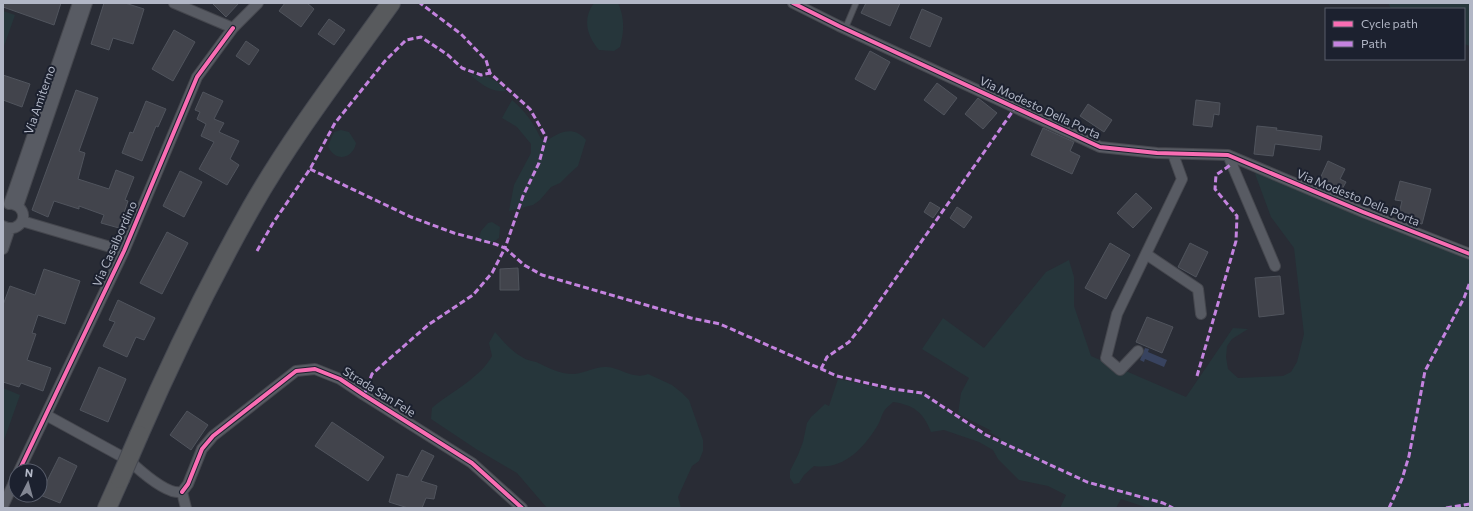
<svg xmlns="http://www.w3.org/2000/svg" width="1473" height="511" font-family="Commissioner,sans-serif">
<style>
.green{fill:#26363b}
.water{fill:#38435f}
.building{fill:#42444c;stroke:#50545d}
.lines{fill:none;stroke-linecap:round;stroke-linejoin:round}
.lane-casing{stroke:#45474e;stroke-width:7}
.street-casing{stroke:#45474e;stroke-width:12}
.highway-casing{stroke:#454851;stroke-width:20}
.lane{stroke:#585b63;stroke-width:5}
.street{stroke:#585b63;stroke-width:10}
.highway{stroke:#585a5d;stroke-width:18}
.highway-bridge-casing{stroke:#454851;stroke-width:20;stroke-linecap:butt}
.highway-bridge{stroke:#585a5d;stroke-width:18}
.quiet{stroke:#c483df;stroke-width:3;stroke-dasharray:6 3;stroke-linecap:butt}
.cycleway-casing{stroke:#1c212f;stroke-width:6}
.cycleway{stroke:#f96db3;stroke-width:4}
.labels{text-anchor:middle;stroke-width:4;stroke-linejoin:round;paint-order:stroke}
.street-label{font-size:12px;fill:#b2b7c6;stroke:#1c212f}
</style>
<rect width="100%" height="100%" fill="#292c35"/>
<!-- green -->
<path class="green" d="M594 3H618C625 18 624 32 620 47L614 51 599 50C587 36 582 19 594 3Z
M1388 3H1470V46L1464 44V9H1391Z
M3 11 15 15 3 49Z
M469 74 482 77H488L497 82 506 91C491 93 480 83 469 74Z
M512 100C525 111 534 123 541 139L547 141C560 131 574 126 586 140L578 166 568 175 560 183 551 187 540 200 533 205 509 211 514 185 531 153V144L517 127 502 118Z
M341 130 349 132 356 143C353 159 335 163 328 146L334 132Z
M1254 171 1470 258V508H1148L1121 499 1116 508H1060L1066 495 1048 486 1019 480 998 459 993 450 979 442 944 430 931 432C923 412 914 405 893 402 890 405 886 408 884 411 881 416 880 423 876 428 862 450 843 470 814 466L804 475 799 483 794 484 790 478V471L798 455 803 442 807 423 811 417 825 404 829 406 838 379 902 392 907 391 920 393 988 436 997 441 1001 439 989 432 992 431 958 414 961 393 969 378 922 349 943 318 984 348 1046 272 1069 260 1074 277V306L1091 356 1186 397 1233 328 1248 329 1232 339 1227 346 1226 357 1228 369 1238 378 1283 376 1291 372 1297 362 1304 334 1294 248 1271 217Z
M492 222 500 227 499 238C492 244 486 245 479 238L481 231 488 223Z
M495 332C503 341 511 351 522 357 526 360 532 361 536 362 550 368 558 374 574 374 585 373 596 366 607 367 621 368 634 380 648 374L672 385 682 393 689 400 703 440V451L699 461 692 466 678 497 681 508H547L517 473 476 449 431 419 432 408C452 391 479 379 492 356L489 343Z
M3 388 20 395 3 443Z"/>
<!-- water -->
<path class="water" d="M1145 348 1149 349 1148 352 1167 360 1164 367 1145 359 1144 362 1140 360Z"/>
<!-- building -->
<path class="building" d="M3 3H61L54 25 3 7Z
M104 3H125L144 9 133 44 113 38 109 50 91 44Z
M212 3H239L226 17Z
M285 3H307L314 9 301 27 279 11Z
M866 3H900L890 26 861 13Z
M922 9 942 18 930 47 910 38Z
M329 19 345 30 334 45 318 34Z
M174 30 195 42 173 81 152 69Z
M246 41 259 50 249 65 236 56Z
M870 51 890 62 875 90 855 79Z
M3 75 30 84 22 107 3 100Z
M937 83 957 98 944 115 924 100Z
M76 90 98 98 79 151 85 153 78 179 109 189 116 170 134 177 125 200 128 201 119 228 101 223 104 215 79 206V209L54 201 48 217 32 210Z
M203 92 223 101 214 119 224 123 219 132 239 141 230 159 239 165 227 185 199 169 214 142 201 136 206 124 197 119 200 112 195 110Z
M978 98 997 113 983 129 965 114Z
M1196 100 1220 103 1219 115 1214 114 1212 127 1193 125Z
M146 101 166 109 158 127 156 126 142 161 122 153 130 132 133 133Z
M1088 104 1112 120 1104 132 1080 116Z
M1257 126 1277 128 1276 130 1322 136 1320 150 1275 144 1273 156 1254 154Z
M1043 128 1074 142 1070 151 1080 156 1072 174 1031 155Z
M1328 161 1345 169 1340 179 1346 182 1340 193 1318 183Z
M180 171 202 182 184 217 163 206Z
M1400 181 1431 189 1422 224 1398 217 1402 201 1395 200Z
M1136 193 1152 208 1133 228 1117 213Z
M930 202 940 208 933 218 924 212Z
M957 207 972 217 964 228 950 218Z
M167 232 188 243 162 294 140 283Z
M1110 243 1130 255 1106 299 1085 288Z
M1190 243 1208 252 1196 277 1178 267Z
M518 268 519 290H500V269Z
M44 269 80 281 65 324 38 315 32 333 36 334 27 360 51 368 43 391 21 383 19 387 3 382V305L10 286 35 295Z
M1280 276 1284 314 1259 317 1255 278Z
M118 300 155 318 144 340 136 337 127 357 103 346 115 322 109 320Z
M1147 317 1173 327 1162 353 1136 342Z
M99 367 126 379 108 422 80 410Z
M187 411 208 425 191 450 170 435Z
M332 422 384 457 368 481 315 446Z
M422 450 434 456 421 481 437 486 434 499 426 498 422 508H408L389 502 397 474 408 477Z
M59 457 77 466 60 503 40 495Z"/>
<g class="lines">
<defs>
<path id="lane" d="M845 29 856 3"/>
<path id="street" d="M174 3 233 28 258 3
M793 3 839 26 1100 147 1157 153 1228 155 1363 212 1470 254
M1228 155 1275 266
M9 204 78 3
M18 206 87 3
M22 221 124 251
M3 226C21 236 33 209 12 204
M3 249 10 228
M1146 254 1198 289 1201 314
M1138 351 1120 370 1106 358 1117 314 1182 179 1173 154
M46 415 119 455
M134 465C144 474 168 495 182 492L186 508
M19 471 124 251 197 77 233 28
M182 492 188 484 202 449 213 436 296 371 315 369 340 379 364 395 472 463 522 508
M3 506 16 478"/>
<path id="highway" d="M139 435C172 359 210 281 251 208 292 136 343 70 391 3
M107 508 120 479"/>
</defs>
<!-- lane casing -->
<use href="#lane" class="lane-casing"/>
<!-- street casing -->
<use href="#street" class="street-casing"/>
<!-- highway casing -->
<use href="#highway" class="highway-casing"/>
<!-- lane -->
<use href="#lane" class="lane"/>
<!-- street -->
<use href="#street" class="street"/>
<!-- highway -->
<use href="#highway" class="highway"/>
<defs>
<path id="highway-bridge" d="M120 479 139 435"/>
</defs>
<!-- highway-bridge casing -->
<use href="#highway-bridge" class="highway-bridge-casing"/>
<!-- highway-bridge -->
<use href="#highway-bridge" class="highway-bridge"/>
<!-- quiet -->
<path class="quiet" d="M310 169 411 217 454 233 495 244 505 248 523 196 539 163 546 137 530 109 490 73 486 60 461 34 420 3
M257 251 273 223 310 169 335 123 385 61 406 40 421 37 448 55 462 68 481 75 490 73
M821 369 827 357 849 342 865 322 1015 108
M1197 376 1236 241 1237 216 1215 189 1216 175 1232 164
M364 395 372 374 428 325 473 295 492 273 505 248 524 265 542 275 691 318 720 324 837 376 893 389 922 393 986 435 1087 482 1163 503 1173 508
M1389 508 1402 479 1409 456 1425 371 1464 298 1470 282
M1446 508 1470 504"/>
<defs>
<path id="cycleway" d="M793 3 839 26 1100 147 1157 153 1228 155 1363 212 1470 254
M19 471 124 251 197 77 233 28
M182 492 188 484 202 449 213 436 296 371 315 369 340 379 364 395 472 463 522 508"/>
</defs>
<!-- cycleway casing -->
<use href="#cycleway" class="cycleway-casing"/>
<!-- cycleway -->
<use href="#cycleway" class="cycleway"/>
</g>
<g class="labels">
<!-- street labels -->
<g class="street-label">
<text transform="translate(40 100) rotate(-71)" y="4">Via Amiterno</text>
<text transform="translate(1040 108) rotate(25)" y="4">Via Modesto Della Porta</text>
<text transform="translate(1358 198) rotate(22)" y="4">Via Modesto Della Porta</text>
<text transform="translate(115 244) rotate(-66)" y="4">Via Casalbordino</text>
<text transform="translate(379 392) rotate(32)" y="4">Strada San Fele</text>
</g>
</g>
<!-- border -->
<rect width="1473" height="511" fill="none" stroke="#b2b7c6" stroke-width="8"/>
<!-- legend -->
<rect x="1325" y="8" width="140" height="52" fill="#1c212f" stroke="#585d6b"/>
<rect x="1333" y="21" width="20" height="6" fill="#f96db3" stroke="#585d6b"/>
<text x="1361" y="28" font-size="12" fill="#b2b7c6">Cycle path</text>
<rect x="1333" y="41" width="20" height="6" fill="#c483df" stroke="#585d6b"/>
<text x="1361" y="48" font-size="12" fill="#b2b7c6">Path</text>
<!-- north arrow -->
<g transform="translate(28 483) rotate(6)"><circle r="19" fill="#1c212f" stroke="#585d6b"/>
<path d="M0-3L7 15L0 10L-7 15Z" fill="#828693"/>
<text y="-6" font-size="11" font-weight="bold" text-anchor="middle" fill="#b2b7c6">N</text>
</g>
</svg>
